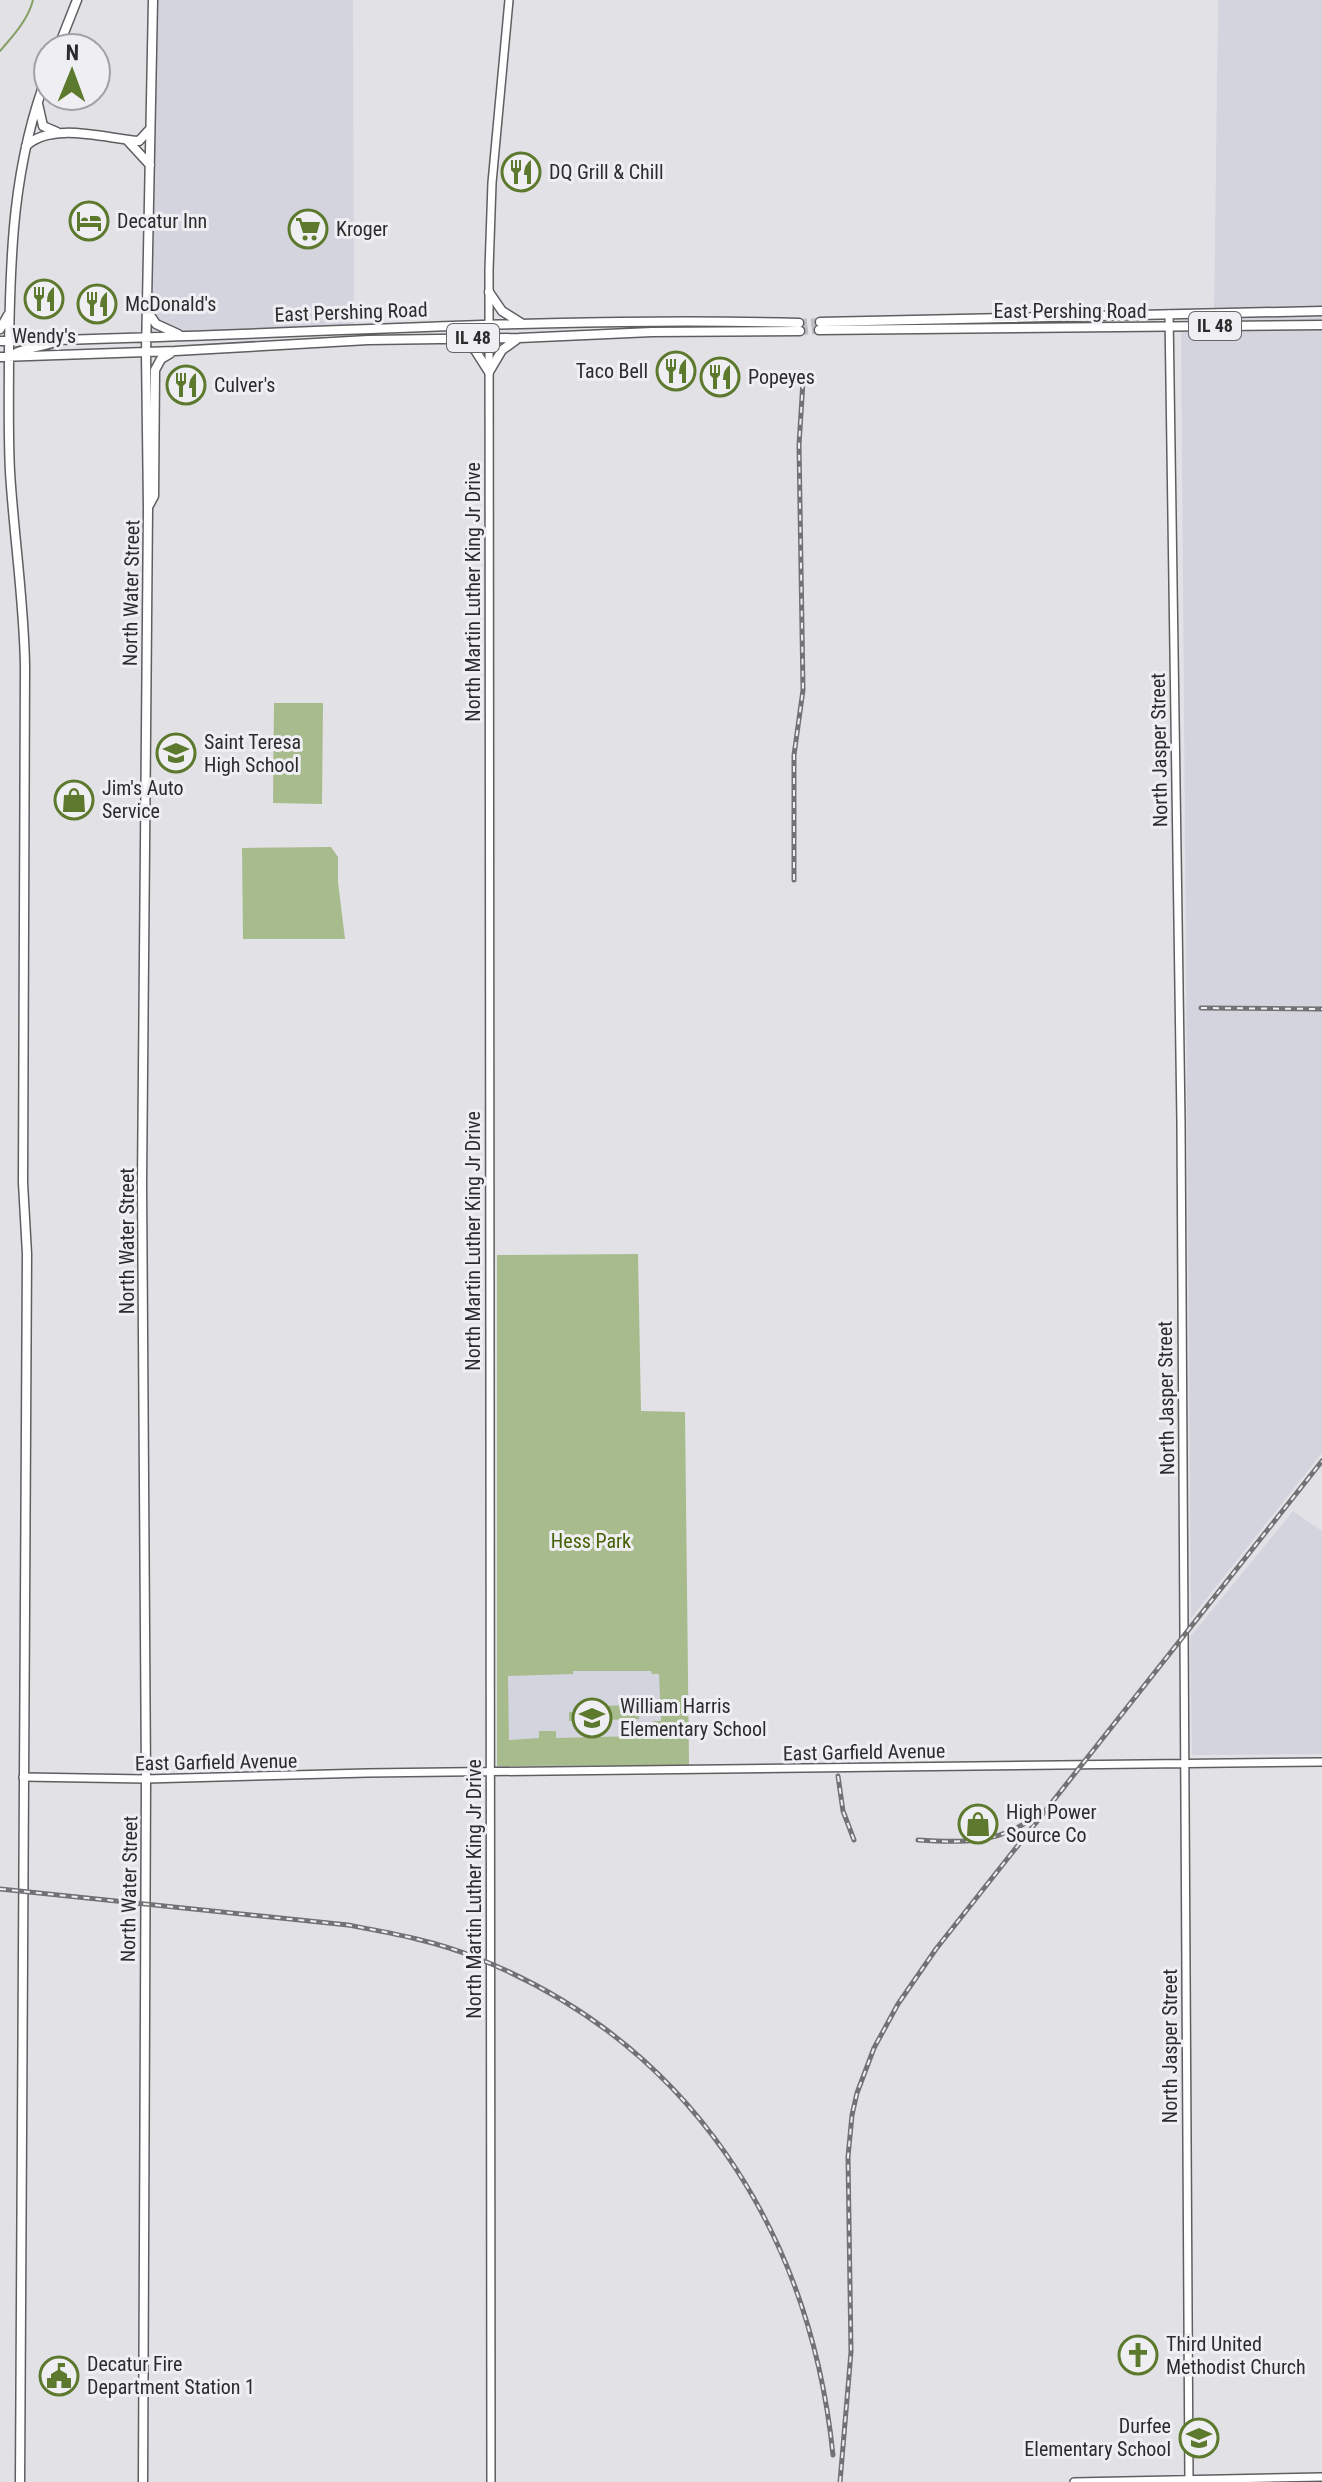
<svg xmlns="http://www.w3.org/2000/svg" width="1322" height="2482" font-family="'Roboto Condensed',sans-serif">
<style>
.built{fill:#d4d4df}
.green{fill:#a7bb8d;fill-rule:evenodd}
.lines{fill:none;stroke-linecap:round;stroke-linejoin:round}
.stream{stroke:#88a066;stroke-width:2}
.primary-tunnel{stroke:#bebec1;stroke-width:8;stroke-dasharray:8 4;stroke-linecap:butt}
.secondary-casing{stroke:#5f5f62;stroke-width:10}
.primary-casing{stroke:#5f5f62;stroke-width:11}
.secondary{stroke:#fff;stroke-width:7}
.primary{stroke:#fff;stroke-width:8}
.rail-casing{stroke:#727274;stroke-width:5}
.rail{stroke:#efeff3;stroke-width:2;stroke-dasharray:6;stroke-linecap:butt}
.labels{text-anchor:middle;stroke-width:6;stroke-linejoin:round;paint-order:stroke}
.shield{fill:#efeff3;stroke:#666668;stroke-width:2}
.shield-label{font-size:18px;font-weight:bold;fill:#2c2c2d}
.poi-label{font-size:20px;fill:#2c2c2d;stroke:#efeff3;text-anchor:start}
.street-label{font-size:20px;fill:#2c2c2d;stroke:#efeff3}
.park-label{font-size:20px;fill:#456104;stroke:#efeff3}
</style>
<rect width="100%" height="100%" fill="#e2e2e6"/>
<!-- built -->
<path class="built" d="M156 0H353L354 327 149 334Z
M1218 0H1322V1453L1191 1618 1181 326 1214 325Z
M1293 1511 1322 1531V1754L1192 1755 1190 1637Z
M497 1670H687L689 1765 497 1766Z"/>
<!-- green -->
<path class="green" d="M274 703H323L322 804 273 803Z
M331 847 338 857V882L345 939H243L242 848Z
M638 1254 641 1411 685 1412 689 1765 497 1766V1255ZM573 1671H651L652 1674H659L661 1721H653L652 1726H641L640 1736 556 1738V1731H539V1738L509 1740 508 1676 573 1674Z
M636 1698H639V1719L569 1721V1712H591V1706L636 1705Z"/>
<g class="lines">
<!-- stream -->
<path class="stream" d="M0 51C13 36 28 20 33 0"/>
<!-- primary-tunnel -->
<path class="primary-tunnel" d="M799 323 820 322
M800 331 819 330"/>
<defs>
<path id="secondary" d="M1169 314 1181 1122 1189 2482
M23 1777 146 1779 367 1773 1322 1762
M491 2482 489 270 492 183 509 0
M1074 2482 1322 2477"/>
<path id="primary" d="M58 48 77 0
M38 104 43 126 57 132
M127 140 150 165
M26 146C51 121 108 139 139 141L150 129
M489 292 502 311 521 323
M148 312 156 324 178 334
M820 322 1322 311
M0 329 8 315
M819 330 1322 325
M458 339 475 350 489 372
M0 341C267 337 532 316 799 323
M14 354C28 346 43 348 57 341
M0 357 175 351 368 340 519 338 652 332 800 331
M489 372 502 350 516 340
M148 507 154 496 155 370 161 359 171 353
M20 2482 27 1254 23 1183 25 666C24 601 14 537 10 472 8 431 9 390 9 350 10 255 13 163 48 73
M143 2482 146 1779 142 1184 148 508 146 353 153 0"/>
</defs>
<!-- secondary casing -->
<use href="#secondary" class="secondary-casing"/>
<!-- primary casing -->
<use href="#primary" class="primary-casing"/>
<!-- secondary -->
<use href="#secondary" class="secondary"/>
<!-- primary -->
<use href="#primary" class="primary"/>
<defs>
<path id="rail" d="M794 880V755L803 690 799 445 803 381
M1201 1008 1322 1009
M838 1776 843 1811 854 1840
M918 1840C960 1843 999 1844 1034 1817
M0 1889 348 1925C391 1933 436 1941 477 1958 690 2043 810 2231 833 2455
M840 2482 851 2352 848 2157 852 2115 857 2093 874 2048 898 2004 936 1949 1322 1461"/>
</defs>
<!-- rail casing -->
<use href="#rail" class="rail-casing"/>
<!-- rail -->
<use href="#rail" class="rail"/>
</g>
<!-- icons -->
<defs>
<symbol id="restaurant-ring" viewBox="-11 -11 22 22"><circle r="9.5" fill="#efeff3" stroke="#5c792d" stroke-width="1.5"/><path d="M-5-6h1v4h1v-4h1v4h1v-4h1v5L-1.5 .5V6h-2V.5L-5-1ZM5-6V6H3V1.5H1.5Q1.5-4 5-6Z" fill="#5c792d"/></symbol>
<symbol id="hotel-ring" viewBox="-11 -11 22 22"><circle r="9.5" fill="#efeff3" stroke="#5c792d" stroke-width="1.5"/><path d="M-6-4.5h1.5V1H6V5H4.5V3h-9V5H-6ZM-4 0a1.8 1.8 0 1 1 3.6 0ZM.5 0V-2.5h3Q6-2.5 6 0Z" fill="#5c792d"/></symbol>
<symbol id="supermarket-ring" viewBox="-11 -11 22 22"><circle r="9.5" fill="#efeff3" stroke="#5c792d" stroke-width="1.5"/><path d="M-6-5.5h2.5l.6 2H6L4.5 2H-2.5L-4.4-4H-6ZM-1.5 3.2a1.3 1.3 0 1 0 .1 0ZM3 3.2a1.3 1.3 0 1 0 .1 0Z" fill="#5c792d"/></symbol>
<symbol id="school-ring" viewBox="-11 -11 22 22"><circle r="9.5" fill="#efeff3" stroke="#5c792d" stroke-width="1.5"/><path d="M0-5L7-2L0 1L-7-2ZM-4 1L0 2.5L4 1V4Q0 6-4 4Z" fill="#5c792d"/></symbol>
<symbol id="shop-ring" viewBox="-11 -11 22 22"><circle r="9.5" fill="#efeff3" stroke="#5c792d" stroke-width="1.5"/><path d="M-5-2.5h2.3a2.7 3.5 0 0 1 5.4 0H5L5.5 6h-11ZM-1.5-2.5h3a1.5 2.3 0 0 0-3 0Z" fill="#5c792d"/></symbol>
<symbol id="church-ring" viewBox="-11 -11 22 22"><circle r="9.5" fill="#efeff3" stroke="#5c792d" stroke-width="1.5"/><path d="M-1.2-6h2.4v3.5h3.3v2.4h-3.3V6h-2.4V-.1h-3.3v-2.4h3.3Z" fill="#5c792d"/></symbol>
<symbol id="civic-ring" viewBox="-11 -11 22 22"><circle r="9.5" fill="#efeff3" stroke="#5c792d" stroke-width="1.5"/><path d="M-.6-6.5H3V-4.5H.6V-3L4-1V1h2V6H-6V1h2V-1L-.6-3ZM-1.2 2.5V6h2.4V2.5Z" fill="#5c792d"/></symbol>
</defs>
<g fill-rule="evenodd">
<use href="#restaurant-ring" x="499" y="150" width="44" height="44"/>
<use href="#hotel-ring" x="67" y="199" width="44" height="44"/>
<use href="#supermarket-ring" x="286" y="207" width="44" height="44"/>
<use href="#restaurant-ring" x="22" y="277" width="44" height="44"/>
<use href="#restaurant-ring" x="75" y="282" width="44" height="44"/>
<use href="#restaurant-ring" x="654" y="349" width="44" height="44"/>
<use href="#restaurant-ring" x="698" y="355" width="44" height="44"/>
<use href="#restaurant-ring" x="164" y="363" width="44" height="44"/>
<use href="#school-ring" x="154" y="731" width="44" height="44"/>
<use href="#shop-ring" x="52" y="778" width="44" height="44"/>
<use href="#school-ring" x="570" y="1696" width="44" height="44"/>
<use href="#shop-ring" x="956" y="1802" width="44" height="44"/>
<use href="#church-ring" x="1116" y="2333" width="44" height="44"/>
<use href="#civic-ring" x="37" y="2354" width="44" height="44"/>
<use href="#school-ring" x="1177" y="2416" width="44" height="44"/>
</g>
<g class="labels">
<!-- shield labels -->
<g class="shield">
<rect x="1189" y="312" width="52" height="28" rx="6"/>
<rect x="447" y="324" width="52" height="28" rx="6"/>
</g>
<g class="shield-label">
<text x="1215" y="332">IL 48</text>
<text x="473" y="344">IL 48</text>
</g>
<!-- poi labels -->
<g class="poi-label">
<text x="549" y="179">DQ Grill &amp; Chill</text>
<text x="117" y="228">Decatur Inn</text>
<text x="336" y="236">Kroger</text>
<text x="125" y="311">McDonald's</text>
<text x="44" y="343" text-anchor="middle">Wendy's</text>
<text x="648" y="378" text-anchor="end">Taco Bell</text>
<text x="748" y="384">Popeyes</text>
<text x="214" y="392">Culver's</text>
<text x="204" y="749">Saint Teresa<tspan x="204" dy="23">High School</tspan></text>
<text x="102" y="795">Jim's Auto<tspan x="102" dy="23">Service</tspan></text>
<text x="620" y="1713">William Harris<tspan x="620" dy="23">Elementary School</tspan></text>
<text x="1006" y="1819">High Power<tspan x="1006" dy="23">Source Co</tspan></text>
<text x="1166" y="2351">Third United<tspan x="1166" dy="23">Methodist Church</tspan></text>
<text x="87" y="2371">Decatur Fire<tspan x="87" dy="23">Department Station 1</tspan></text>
<text x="1171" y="2433" text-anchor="end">Durfee<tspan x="1171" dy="23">Elementary School</tspan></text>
</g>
<!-- street labels -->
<g class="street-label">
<text x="1070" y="318">East Pershing Road</text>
<text transform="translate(351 312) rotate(-2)" y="7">East Pershing Road</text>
<text transform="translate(473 592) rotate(-90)" y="7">North Martin Luther King Jr Drive</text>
<text transform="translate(131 593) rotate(-89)" y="7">North Water Street</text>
<text transform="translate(1159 750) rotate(-91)" y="7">North Jasper Street</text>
<text transform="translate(127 1241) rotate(-90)" y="7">North Water Street</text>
<text transform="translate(473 1241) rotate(-90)" y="7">North Martin Luther King Jr Drive</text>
<text transform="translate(1166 1398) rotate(-91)" y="7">North Jasper Street</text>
<text transform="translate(864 1752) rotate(-1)" y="7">East Garfield Avenue</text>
<text transform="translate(216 1762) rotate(-1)" y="7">East Garfield Avenue</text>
<text transform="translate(129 1889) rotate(-89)" y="7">North Water Street</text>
<text transform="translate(474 1889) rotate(-90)" y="7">North Martin Luther King Jr Drive</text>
<text transform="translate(1170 2046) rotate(-90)" y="7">North Jasper Street</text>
</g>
<!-- park labels -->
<g class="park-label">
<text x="591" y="1548">Hess Park</text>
</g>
</g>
<!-- north arrow -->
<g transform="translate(72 72) rotate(1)"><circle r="38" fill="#efeff3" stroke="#a1a1a4" stroke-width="2"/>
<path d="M0-6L14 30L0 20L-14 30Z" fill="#5c792d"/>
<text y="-12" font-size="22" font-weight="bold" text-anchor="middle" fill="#2c2c2d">N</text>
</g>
</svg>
